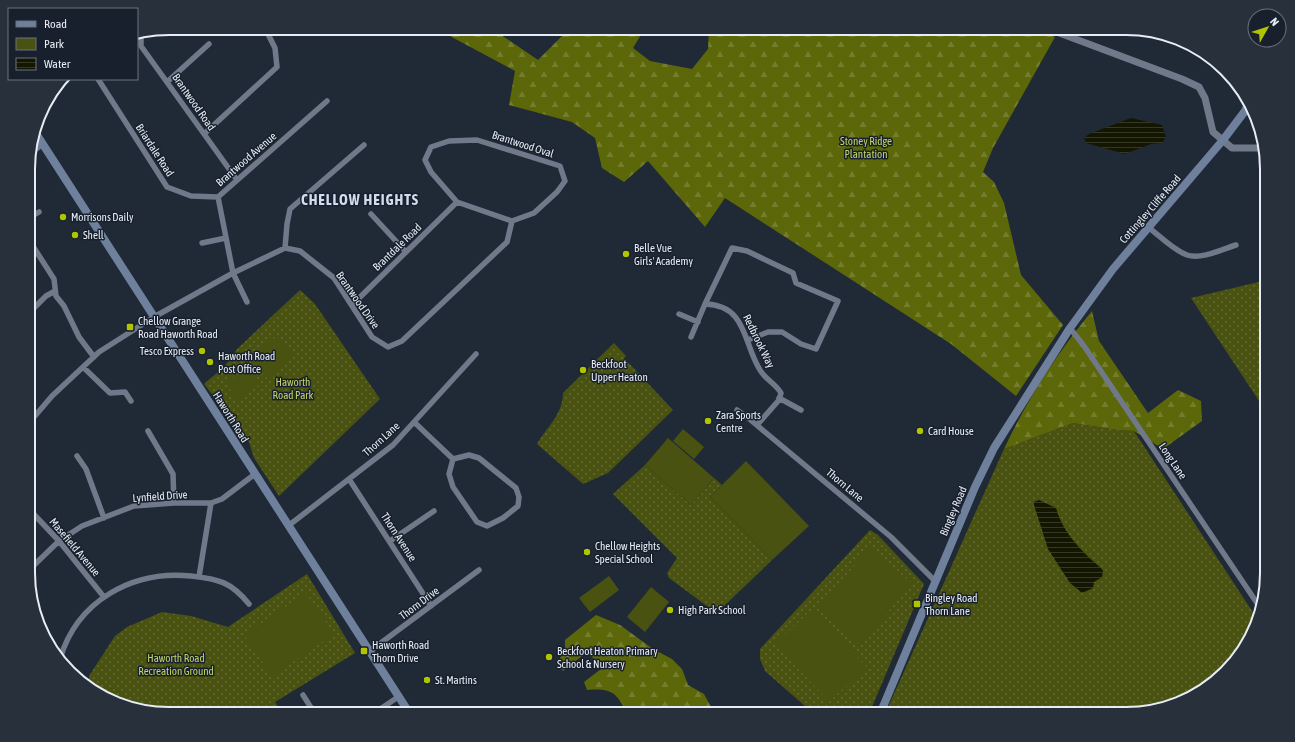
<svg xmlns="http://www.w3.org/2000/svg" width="1295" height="742" font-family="'Asap Condensed',sans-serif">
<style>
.green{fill:url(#green-dots)}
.forest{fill:url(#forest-firs)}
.pitch{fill:#495210}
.water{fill:url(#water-rules)}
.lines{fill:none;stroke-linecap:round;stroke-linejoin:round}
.minor{stroke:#6f7989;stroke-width:5.5}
.tertiary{stroke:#6f7989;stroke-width:7}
.secondary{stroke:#6e809c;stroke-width:8}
.poi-dot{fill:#b0c500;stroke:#17202c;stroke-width:1.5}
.labels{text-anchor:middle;stroke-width:3;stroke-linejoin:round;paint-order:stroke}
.street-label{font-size:11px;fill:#e7edf6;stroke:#17202c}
.park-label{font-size:11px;fill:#c3d565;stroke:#17202c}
.poi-label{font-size:11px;fill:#e7edf6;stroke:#17202c;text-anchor:start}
.district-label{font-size:15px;font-weight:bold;letter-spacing:1px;fill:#d1ddef;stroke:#17202c}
.rim{fill:none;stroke:#e7edf6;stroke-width:2}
</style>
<defs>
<pattern id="green-dots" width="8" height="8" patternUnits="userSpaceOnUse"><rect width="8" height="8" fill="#495210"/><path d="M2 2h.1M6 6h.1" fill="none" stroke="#636b33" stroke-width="1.8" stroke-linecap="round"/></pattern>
<pattern id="forest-firs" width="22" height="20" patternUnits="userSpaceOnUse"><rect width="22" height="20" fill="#5c6709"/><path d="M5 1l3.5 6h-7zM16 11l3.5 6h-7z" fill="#737d2d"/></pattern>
<pattern id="water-rules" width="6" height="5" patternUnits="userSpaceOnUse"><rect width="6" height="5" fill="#131600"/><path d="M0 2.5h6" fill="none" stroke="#353826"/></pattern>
</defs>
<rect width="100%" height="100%" fill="#202a36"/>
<!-- green -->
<path class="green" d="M1267 280V413L1191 298Z
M300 290 315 304 380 399 279 496 254 458 249 442 228 410 218 402 204 384 225 366 237 349Z
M614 343 626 356 624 358 673 410 608 473 583 484 537 444C547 427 563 414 563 393Z
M1073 423 1117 430 1134 431 1256 617 1248 643 1196 695 1135 714H885L1004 449Z
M645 465 691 505 714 478 722 485 710 497 772 560 723 607 715 612 669 578 667 573 677 558 613 494Z
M870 530 878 535 924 584 869 714H814L765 671 760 659V649Z
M307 574 355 653 275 702 283 714H169L99 695 89 686V676L115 636 127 627 162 612 191 616 228 627Z"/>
<!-- forest -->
<path class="forest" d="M453 28H491L538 60 570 28H645L633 48 650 61 692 69 708 49 709 28H1032L1055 37 993 148 983 172 994 182 1004 203 1021 275 1063 325 1016 396 951 344 725 198 705 227 648 161 624 182 602 168 595 138 572 122 509 105 515 71 448 35Z
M1092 311 1099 341 1148 413 1178 390 1201 401 1202 421 1163 449 1134 431 1117 430 1073 423 1004 449C1027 400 1057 353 1092 311Z
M596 615 620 625 653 649 672 659 682 669 688 685 704 694 711 707 707 714H628C616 693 613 688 587 690L584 682 601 669 588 651 563 671 557 663 565 650V640Z"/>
<!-- pitch -->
<path class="pitch" d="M278 335 293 356 266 378 250 358Z
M251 367 261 384 236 400 226 383Z
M683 429 704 447 694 459 673 441Z
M668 438 714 478 691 505 645 465Z
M746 461 809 526 772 560 710 497Z
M869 548 912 583 861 645 818 609Z
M609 576 619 590 590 612 579 598Z
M651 587 669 602 645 632 627 617Z
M306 593 334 634 272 676 244 635Z
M812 609 867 667 829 702 775 644Z"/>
<!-- water -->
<path class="water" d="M1131 118 1162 125 1166 137 1162 143 1151 144 1125 154 1086 143 1084 138 1089 134Z
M1039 500 1056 508C1063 533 1082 552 1101 568L1103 571 1102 577 1094 582 1093 588 1082 593 1070 583 1048 549 1034 505V502Z"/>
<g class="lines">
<!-- minor -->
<path class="minor" d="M141 34V46L237 180
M98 79 167 187 191 196 218 197
M167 82 209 44
M204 134 277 67 275 48 265 28
M477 140 560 166 565 181 557 192 534 213 512 221 457 202 431 172 425 160 431 147 449 141Z
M29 154 43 144
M371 214 406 252
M29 218 39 212
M1148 227C1160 236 1173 250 1187 255 1201 260 1223 249 1236 245
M29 240 54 279 56 296 64 306 79 337 94 357
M202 243 226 238
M285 248 287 224 290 209 364 145
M247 302 233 273 218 197 327 101
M705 304 732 248 747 251 793 273 796 283 838 301 816 349 801 344 782 332H768L748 340
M352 305 457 202
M29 313 46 296 55 291
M679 314 698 322
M1070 328 1084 346 1259 606
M691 337 705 304C747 305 743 343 760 370 765 379 776 384 781 393L779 400 757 425
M83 367 110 393 125 392 131 401
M779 398 801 410
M737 410 747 417 891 537 935 581
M414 422 453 459 469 455 479 458 516 488 519 497 518 506 503 518 487 526 477 522 453 487 449 474 453 459
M29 423 52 396 99 352 154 317 233 273 285 248 300 251 334 278 372 337 388 347 402 341 507 242 512 221
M148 431 173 474 174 503
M77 456 86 469 104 518
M349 479 431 606
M29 509 59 541 104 597
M288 526 393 445 476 354
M390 541 434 511
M29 570 59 541 82 526 134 506 174 503H211L222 499 255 474
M199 577 211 503
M370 651 479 570
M60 659C77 601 132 570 191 576 219 579 231 582 249 604
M303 695 315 714
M373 714 398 697"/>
<!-- tertiary -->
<path class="tertiary" d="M1046 28 1182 79 1199 87 1205 98 1213 132 1232 148H1263"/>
<!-- secondary -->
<path class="secondary" d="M35 132 410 714
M880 714 975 487 994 448 1070 328 1113 269 1223 140 1245 111 1248 104"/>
</g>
<!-- markers -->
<g class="poi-dot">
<circle cx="63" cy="217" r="4"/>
<circle cx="75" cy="235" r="4"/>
<circle cx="626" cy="254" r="4"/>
<rect x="126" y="323" width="8" height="8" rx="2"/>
<circle cx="202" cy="351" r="4"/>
<circle cx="210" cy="362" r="4"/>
<circle cx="583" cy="370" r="4"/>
<circle cx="708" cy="421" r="4"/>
<circle cx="920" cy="431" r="4"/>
<circle cx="587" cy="552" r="4"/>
<rect x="913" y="600" width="8" height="8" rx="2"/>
<circle cx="670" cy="610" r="4"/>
<rect x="360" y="647" width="8" height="8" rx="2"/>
<circle cx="549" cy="657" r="4"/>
<circle cx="427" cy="680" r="4"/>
</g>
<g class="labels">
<!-- street labels -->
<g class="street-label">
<text transform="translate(194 102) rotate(55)" y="4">Brantwood Road</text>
<text transform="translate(523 144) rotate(18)" y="4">Brantwood Oval</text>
<text transform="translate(155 150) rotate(57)" y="4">Briardale Road</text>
<text transform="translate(246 159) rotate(-41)" y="4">Brantwood Avenue</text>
<text transform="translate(1150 209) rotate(-49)" y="4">Cottingley Cliffe Road</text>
<text transform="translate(397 247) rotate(-44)" y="4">Brantdale Road</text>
<text transform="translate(358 300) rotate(55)" y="4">Brantwood Drive</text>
<text transform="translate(759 341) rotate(64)" y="4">Redbrook Way</text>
<text transform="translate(231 417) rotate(58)" y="4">Haworth Road</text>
<text transform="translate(381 439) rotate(-42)" y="4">Thorn Lane</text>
<text transform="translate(1173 461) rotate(56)" y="4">Long Lane</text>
<text transform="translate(845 485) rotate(40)" y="4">Thorn Lane</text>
<text transform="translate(160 496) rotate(-4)" y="4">Lynfield Drive</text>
<text transform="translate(953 511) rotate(-67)" y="4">Bingley Road</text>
<text transform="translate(399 537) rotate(57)" y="4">Thorn Avenue</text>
<text transform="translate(75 547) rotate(50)" y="4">Masefield Avenue</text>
<text transform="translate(419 603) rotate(-37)" y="4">Thorn Drive</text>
</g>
<!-- park labels -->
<g class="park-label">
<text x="866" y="145">Stoney Ridge<tspan x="866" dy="13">Plantation</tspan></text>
<text x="293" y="386">Haworth<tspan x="293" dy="13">Road Park</tspan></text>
<text x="176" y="662">Haworth Road<tspan x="176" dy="13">Recreation Ground</tspan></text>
</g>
<!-- poi labels -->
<g class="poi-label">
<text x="71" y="221">Morrisons Daily</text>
<text x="83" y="239">Shell</text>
<text x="634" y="252">Belle Vue<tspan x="634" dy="13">Girls' Academy</tspan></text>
<text x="138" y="325">Chellow Grange<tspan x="138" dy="13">Road Haworth Road</tspan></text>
<text x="194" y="355" text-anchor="end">Tesco Express</text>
<text x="218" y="360">Haworth Road<tspan x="218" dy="13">Post Office</tspan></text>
<text x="591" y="368">Beckfoot<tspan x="591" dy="13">Upper Heaton</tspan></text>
<text x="716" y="419">Zara Sports<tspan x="716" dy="13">Centre</tspan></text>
<text x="928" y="435">Card House</text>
<text x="595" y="550">Chellow Heights<tspan x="595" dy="13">Special School</tspan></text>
<text x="925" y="602">Bingley Road<tspan x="925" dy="13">Thorn Lane</tspan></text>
<text x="678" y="614">High Park School</text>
<text x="372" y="649">Haworth Road<tspan x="372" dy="13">Thorn Drive</tspan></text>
<text x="557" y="655">Beckfoot Heaton Primary<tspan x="557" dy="13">School &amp; Nursery</tspan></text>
<text x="435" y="684">St. Martins</text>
</g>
<!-- district labels -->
<g class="district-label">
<text x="360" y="205">CHELLOW HEIGHTS</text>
</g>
</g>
<!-- crop -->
<path d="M0 0H1295V742H0ZM169 35H1126A134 134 0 0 1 1260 169V573A134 134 0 0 1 1126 707H169A134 134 0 0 1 35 573V169A134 134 0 0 1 169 35Z" fill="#28303c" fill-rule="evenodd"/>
<path class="rim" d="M169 35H1126A134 134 0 0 1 1260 169V573A134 134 0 0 1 1126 707H169A134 134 0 0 1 35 573V169A134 134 0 0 1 169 35Z"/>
<!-- legend -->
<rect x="8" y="8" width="130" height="72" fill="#17202c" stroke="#6a727d"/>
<rect x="16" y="21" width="20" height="6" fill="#6e809c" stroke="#6a727d"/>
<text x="44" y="28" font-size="12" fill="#e7edf6">Road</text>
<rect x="16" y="38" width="20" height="12" fill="#495210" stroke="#6a727d"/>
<text x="44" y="48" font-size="12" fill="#e7edf6">Park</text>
<rect x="16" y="58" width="20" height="12" fill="url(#water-rules)" stroke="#6a727d"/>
<text x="44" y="68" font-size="12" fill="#e7edf6">Water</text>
<!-- north arrow -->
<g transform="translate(1267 28) rotate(51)"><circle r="19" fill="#17202c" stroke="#6a727d"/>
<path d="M0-3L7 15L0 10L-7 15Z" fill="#b0c500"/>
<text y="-6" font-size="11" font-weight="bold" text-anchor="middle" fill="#e7edf6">N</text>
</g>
</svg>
